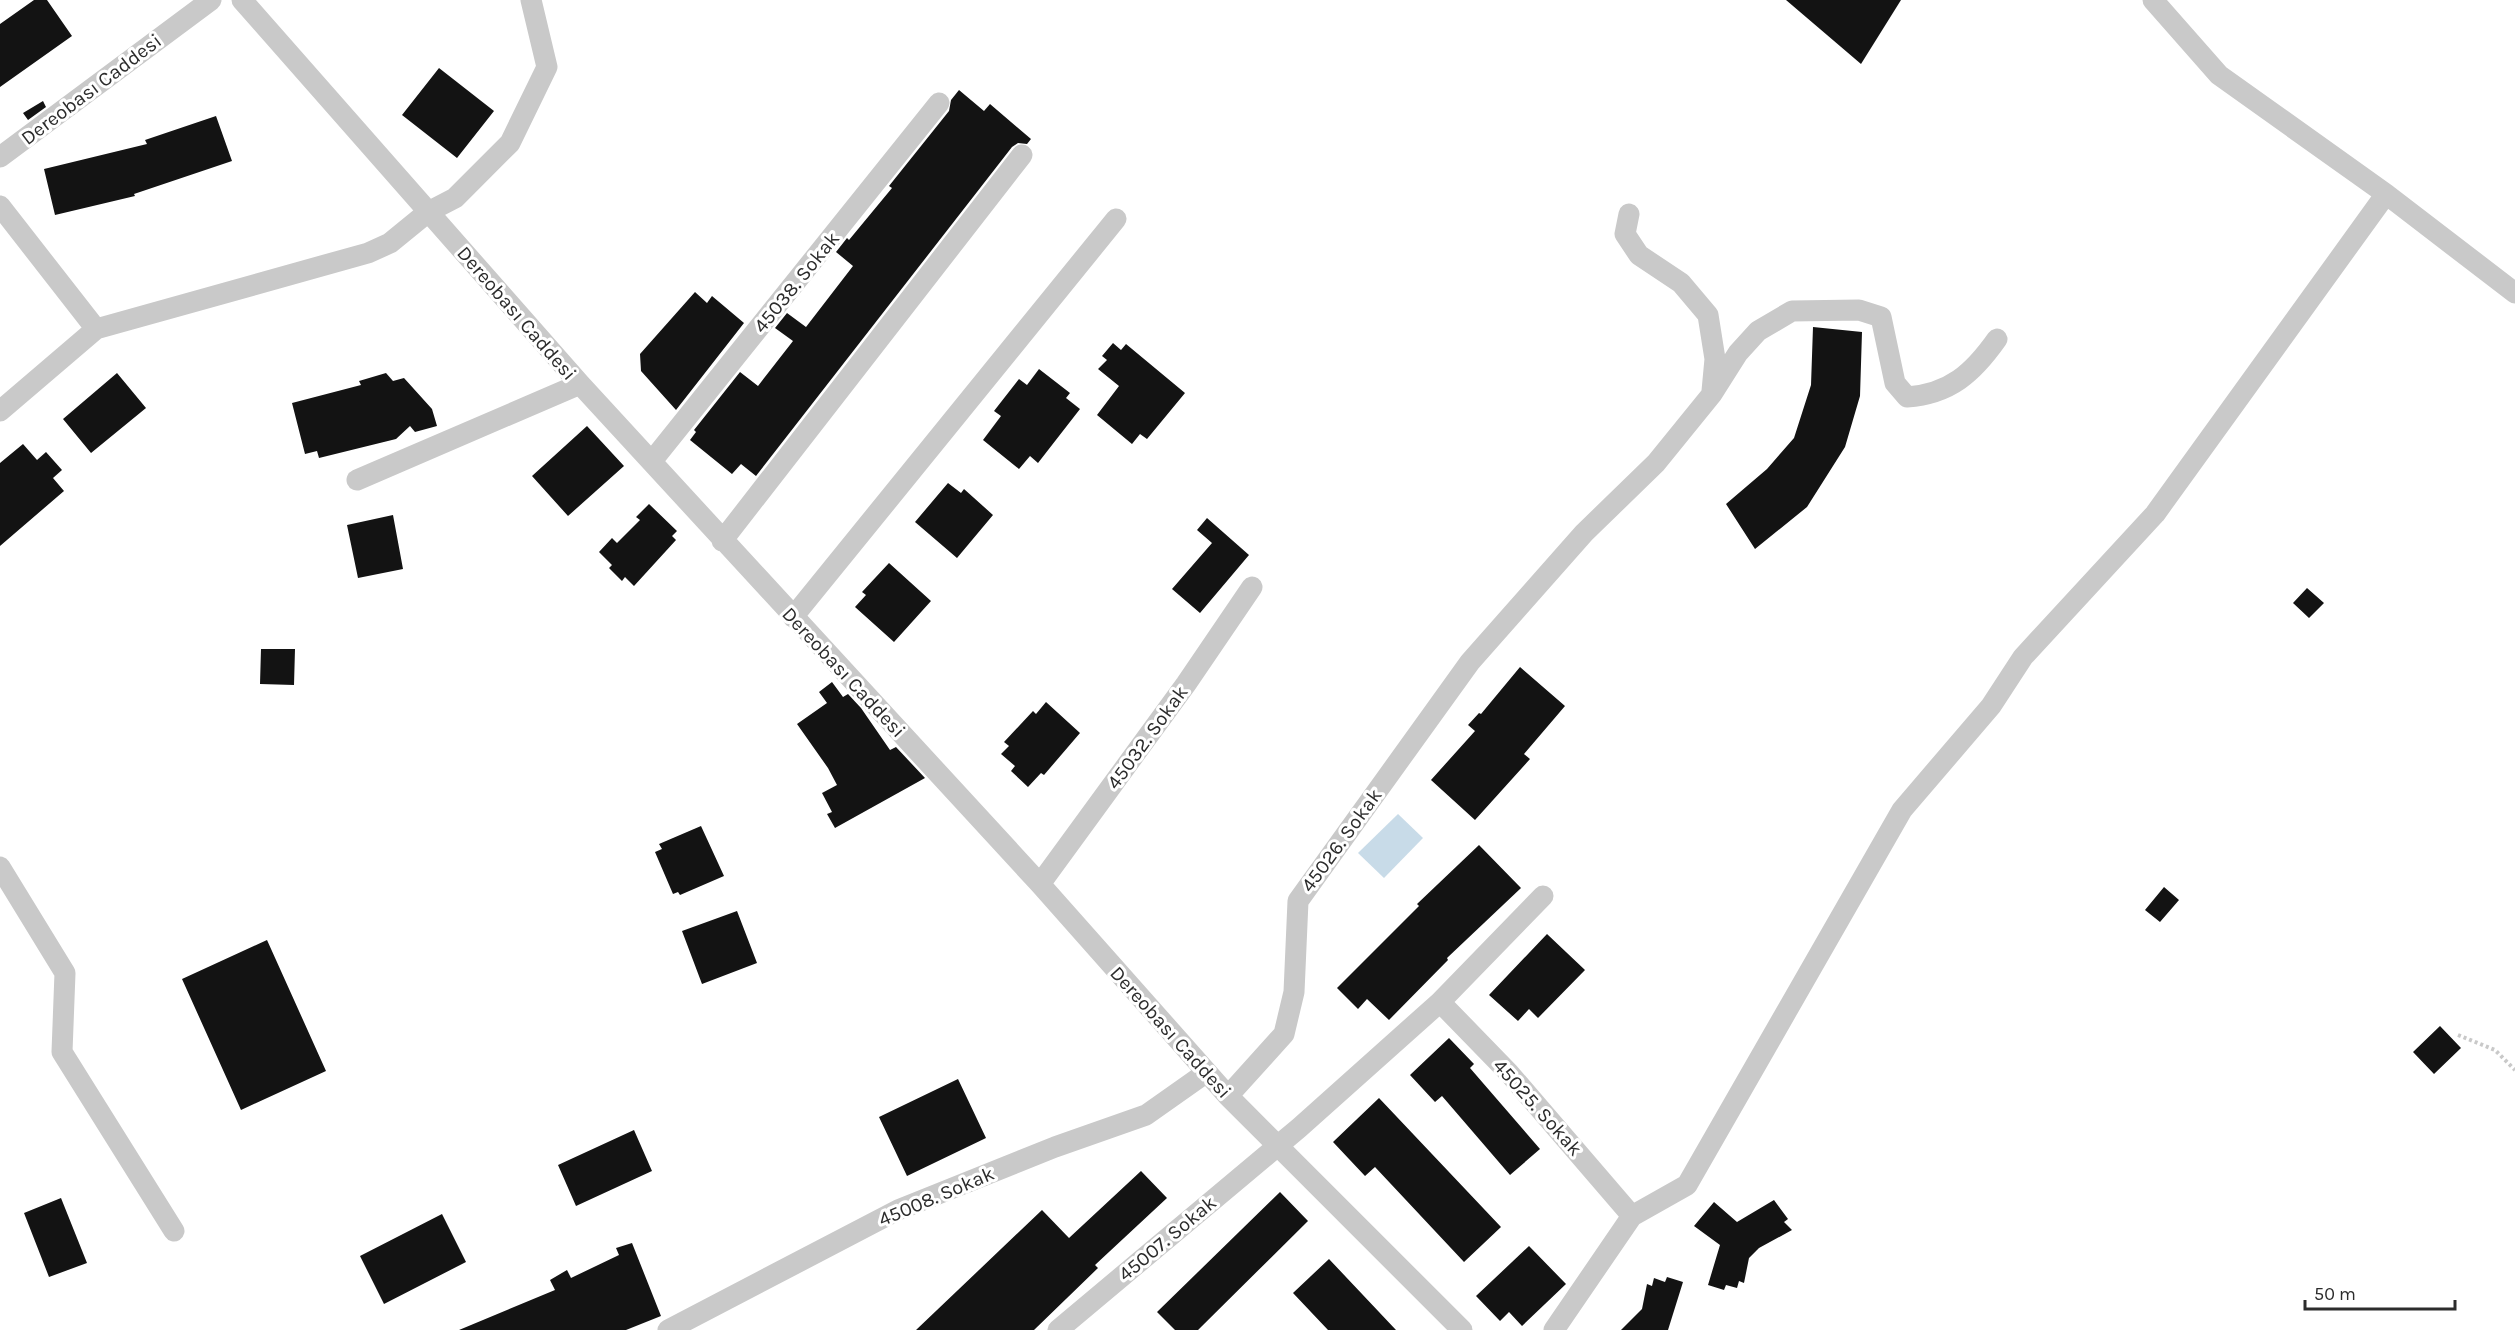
<svg xmlns="http://www.w3.org/2000/svg" width="2515" height="1330" font-family="Karla,sans-serif">
<style>
.water{fill:#c8dbe8}
.building{fill:#131313}
.lines{fill:none;stroke-linecap:round;stroke-linejoin:round}
.path{stroke:#c9c9c9;stroke-width:4;stroke-dasharray:3 3;stroke-linecap:butt}
.minor{stroke:#c9c9c9;stroke-width:21}
.labels{text-anchor:middle;stroke-width:6;stroke-linejoin:round;paint-order:stroke}
.street-label{font-size:20px;fill:#2c2c2c;stroke:#fff}
</style>
<rect width="100%" height="100%" fill="#fff"/>
<!-- water -->
<path class="water" d="M1398 814 1423 838 1384 878 1358 853Z"/>
<!-- building -->
<path class="building" d="M34 0H47L72 36 0 87V24Z
M1786 0H1901L1861 64Z
M439 68 494 111 457 158 402 115Z
M959 90 984 111 990 104 1031 139 1027 144 1018 143 1012 147 756 476 741 464 732 474 690 440 696 432 694 430 740 372 758 386 793 341 775 328 787 313 806 327 853 266 836 252 847 238 849 240 892 188 889 186 949 111 951 100Z
M43 101 46 107 28 120 23 113Z
M216 116 232 161 134 194 135 196 55 215 44 169 147 144 145 140Z
M695 292 707 303 712 296 744 323 676 410 641 371 640 354Z
M1813 327 1862 332 1860 396 1845 447 1807 507 1755 549 1726 504 1767 469 1794 438 1811 385Z
M1113 343 1121 350 1126 344 1185 393 1147 439 1140 434 1132 444 1097 415 1119 386 1098 369 1107 360 1102 356Z
M1039 369 1070 393 1066 398 1080 409 1038 463 1030 456 1019 469 983 440 1001 416 994 411 1019 379 1027 385Z
M117 373 146 408 91 453 63 419Z
M386 373 393 381 404 378 432 409 437 426 415 432 410 426 396 439 319 458 317 451 305 454 292 403 361 385 359 381Z
M587 426 624 466 568 516 532 476Z
M23 444 37 460 46 452 62 470 53 478 64 491 0 546V463Z
M948 483 961 493 964 489 993 515 957 558 915 522Z
M649 504 677 531 672 536 676 540 634 586 625 577 622 581 609 568 612 565 599 552 612 538 617 543 640 520 636 517Z
M393 515 403 569 358 578 347 525Z
M1207 518 1249 555 1200 613 1172 589 1212 543 1197 530Z
M889 563 931 601 894 642 855 607 866 595 862 592Z
M2307 588 2324 603 2309 618 2293 603Z
M261 649H295L294 685 260 684Z
M1520 667 1565 706 1524 754 1530 759 1475 820 1431 780 1475 731 1468 725 1479 713 1481 714Z
M832 682 843 697 848 694 861 708 890 750 896 747 925 778 835 828 827 814 832 812 822 793 837 785 828 768 797 724 827 703 819 692Z
M1046 702 1080 733 1044 775 1041 773 1028 787 1011 771 1015 766 1001 754 1009 746 1004 742 1033 711 1036 714Z
M701 826 724 876 680 895 678 892 673 894 655 852 662 849 659 844Z
M1479 845 1521 888 1447 958 1448 960 1389 1020 1367 999 1358 1009 1337 988 1419 906 1417 904Z
M2164 887 2179 900 2160 922 2145 910Z
M737 911 757 963 702 984 682 931Z
M1547 934 1585 970 1538 1018 1529 1009 1518 1021 1489 995Z
M267 940 326 1071 241 1110 182 979Z
M2440 1026 2461 1048 2434 1074 2413 1052Z
M1449 1038 1474 1064 1470 1068 1540 1149 1510 1175 1442 1096 1435 1102 1410 1075Z
M958 1079 986 1138 907 1176 879 1117Z
M1379 1098 1501 1227 1464 1262 1375 1167 1365 1176 1333 1142Z
M634 1130 652 1171 576 1206 558 1165Z
M1141 1171 1167 1198 1095 1265 1098 1268 1034 1330H916L1042 1210 1069 1238Z
M1280 1192 1308 1221 1198 1330H1175L1157 1312Z
M61 1198 87 1263 49 1277 24 1213Z
M1774 1200 1788 1219 1784 1222 1792 1230 1759 1248 1749 1258 1744 1283 1739 1281 1737 1288 1726 1285 1724 1290 1708 1285 1720 1245 1694 1226 1714 1202 1737 1222Z
M442 1214 466 1262 384 1304 360 1256Z
M632 1243 661 1316 626 1330H459L555 1290 550 1280 567 1270 571 1278 619 1255 616 1248Z
M1529 1246 1566 1284 1522 1326 1509 1312 1500 1321 1476 1296Z
M1329 1259 1396 1330H1328L1293 1293Z
M1667 1277 1683 1282 1668 1330H1621L1642 1309 1647 1284 1652 1286 1654 1278 1665 1282Z"/>
<g class="lines">
<!-- path -->
<path class="path" d="M2458 1035 2495 1050 2515 1070"/>
<!-- minor -->
<path class="minor" d="M242 0 580 384 1040 884 1228 1096 1462 1330
M2153 0 2219 75 2386 194 2515 293
M0 157 211 0
M0 206 96 329 0 411
M1629 214 1625 234 1639 255 1681 283 1708 315 1715 359 1712 391
M96 329 368 253 390 243 428 212 455 198 510 143 547 67 531 0
M652 461 939 103
M357 480 580 384
M722 541 1022 155
M793 617 1116 219
M0 867 65 973 62 1052 174 1231
M1040 884 1186 684 1252 587
M1440 1002 1509 1073 1632 1216
M1228 1096 1284 1034 1294 992 1298 901 1470 662 1584 533 1656 463 1712 394 1738 353 1758 331 1792 311 1859 310 1881 317 1895 383 1907 397C1950 394 1973 373 1997 339
M668 1330 898 1210 1055 1147 1146 1115 1207 1072
M1058 1330 1299 1128 1440 1002 1543 896
M1554 1330 1632 1216 1687 1185 1902 810 1991 706 2023 657 2155 514 2386 194"/>
</g>
<g class="labels">
<!-- street labels -->
<g class="street-label">
<text transform="translate(91 89) rotate(-37)" y="7">Dereobası Caddesi</text>
<text transform="translate(796 282) rotate(-51)" y="7">45038. Sokak</text>
<text transform="translate(517 313) rotate(49)" y="7">Dereobası Caddesi</text>
<text transform="translate(844 672) rotate(47)" y="7">Dereobası Caddesi</text>
<text transform="translate(1147 737) rotate(-54)" y="7">45032. Sokak</text>
<text transform="translate(1341 840) rotate(-54)" y="7">45026. Sokak</text>
<text transform="translate(1171 1032) rotate(48)" y="7">Dereobası Caddesi</text>
<text transform="translate(1538 1107) rotate(48)" y="7">45025. Sokak</text>
<text transform="translate(936 1196) rotate(-23)" y="7">45008. Sokak</text>
<text transform="translate(1167 1238) rotate(-40)" y="7">45007. Sokak</text>
</g>
</g>
<!-- scale -->
<path d="M2305 1300v9h150v-9" fill="none" stroke="#2c2c2c" stroke-width="3"/>
<text x="2314" y="1300" font-size="18" fill="#2c2c2c" stroke="#ffffff" stroke-width="4.5" paint-order="stroke">50 m</text>
</svg>
